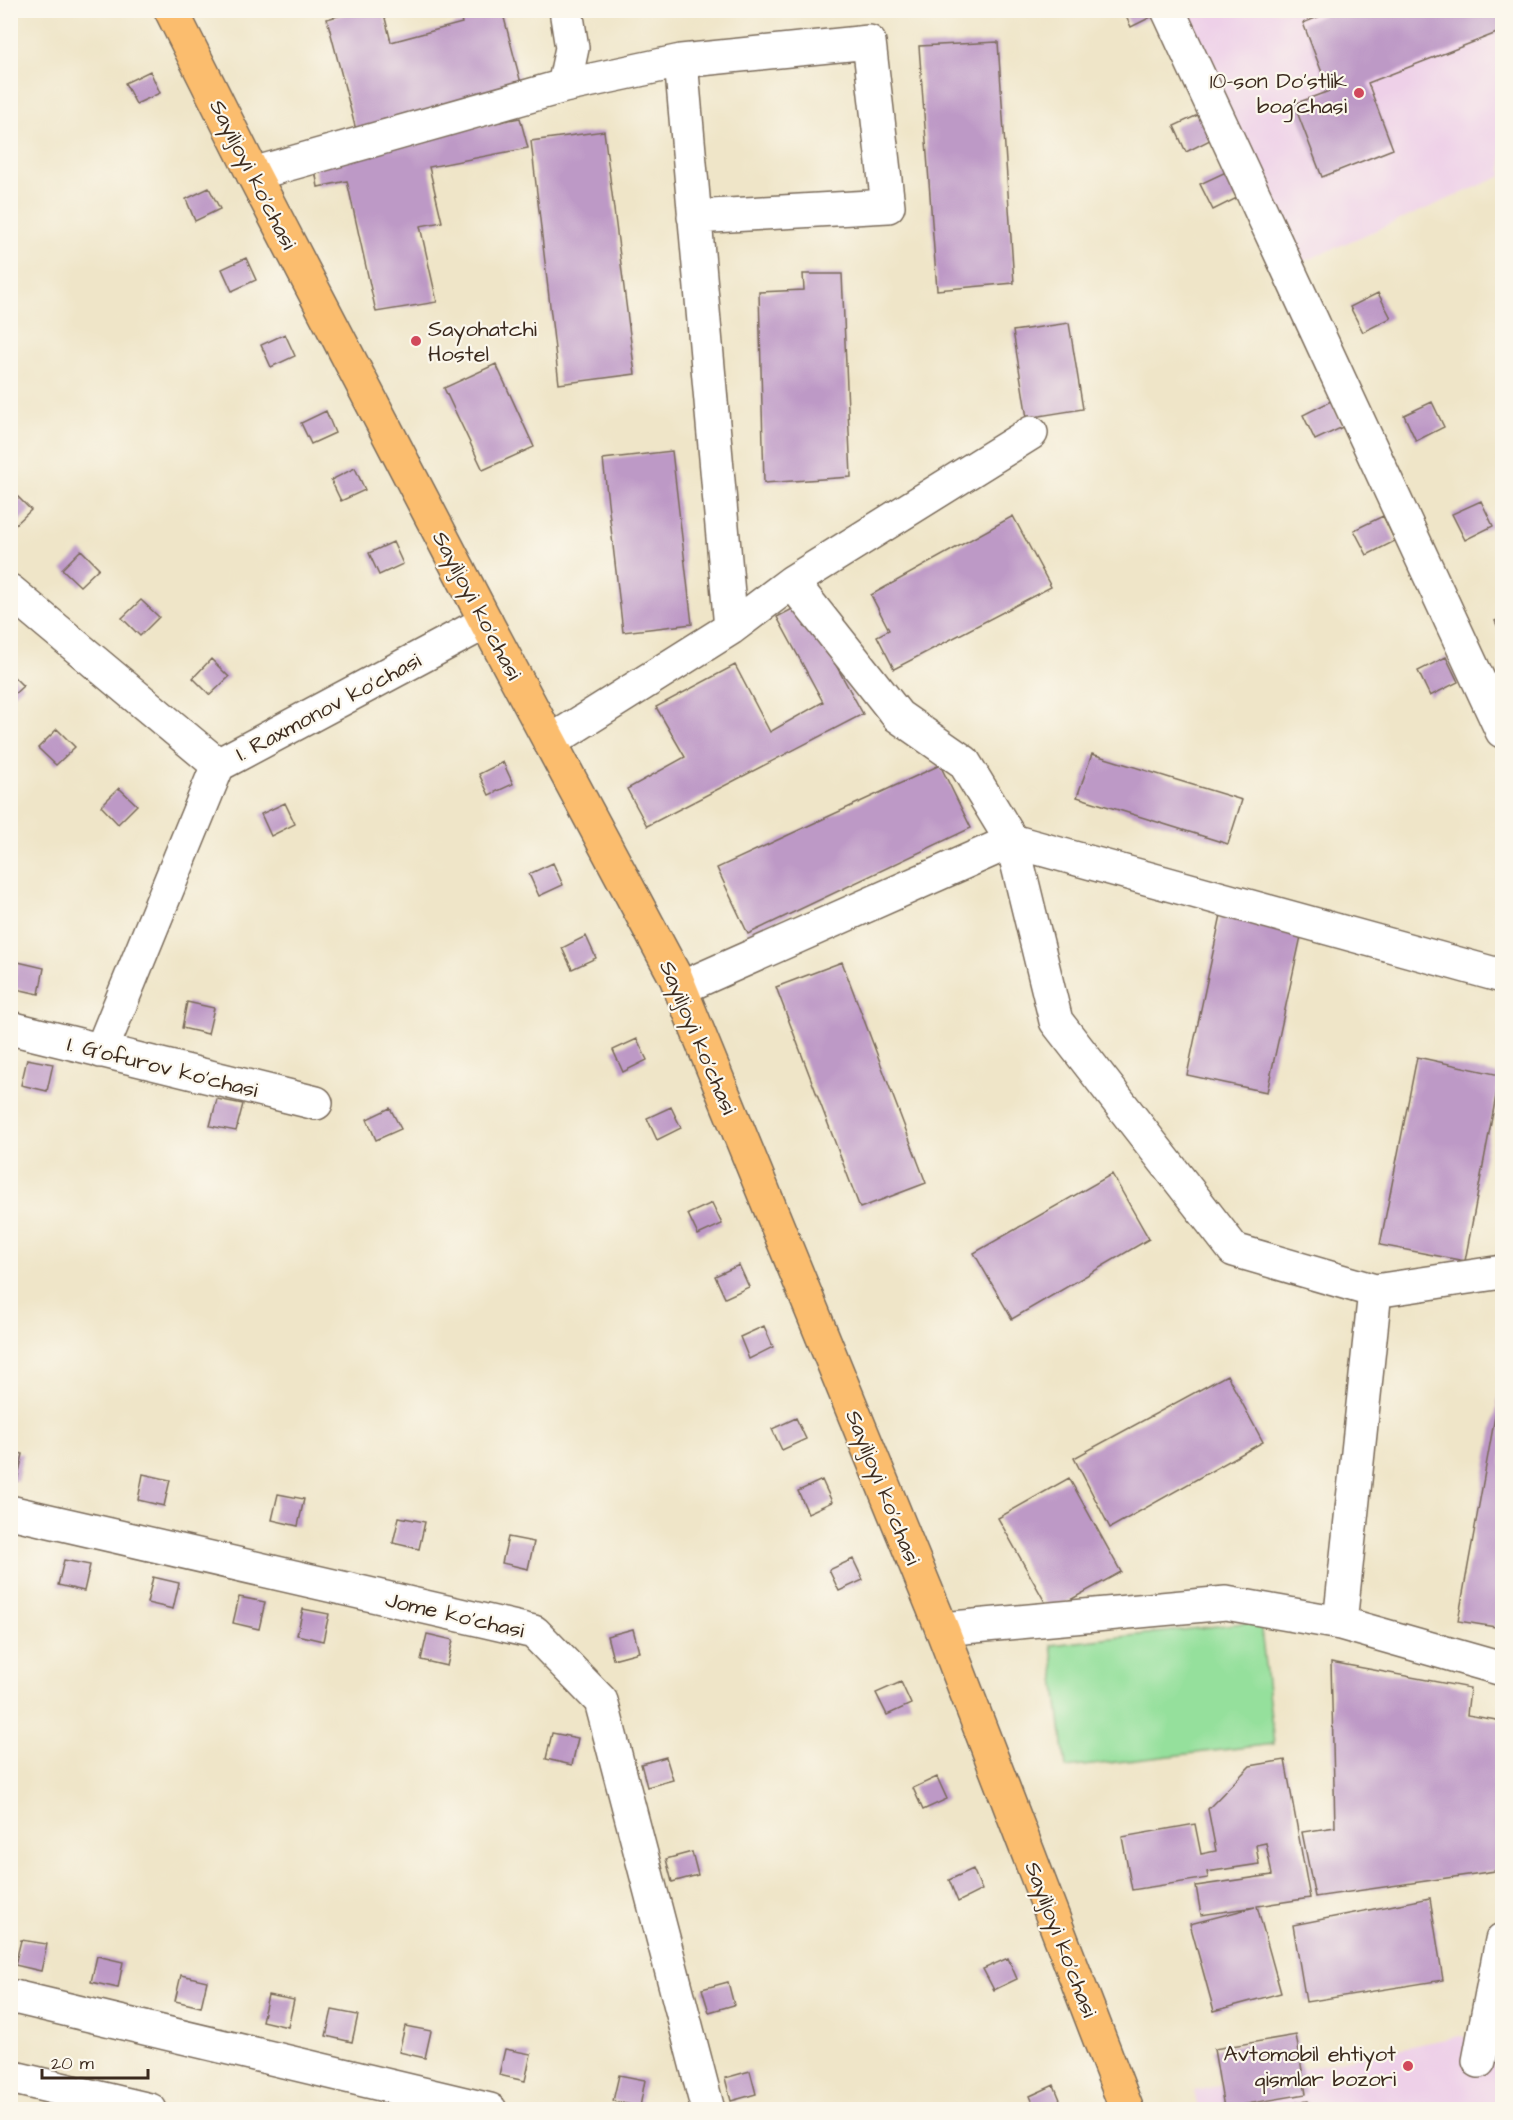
<svg xmlns="http://www.w3.org/2000/svg" width="1513" height="2120" font-family="'Architects Daughter',sans-serif">
<style>
.built{fill:#eed0e8}
.green{fill:#95e09c;stroke:#68855d;stroke-width:1.5}
.building{fill:#bd99c6}
.lines{fill:none;stroke-linecap:round;stroke-linejoin:round}
.minor-casing{stroke:#7a6b5a;stroke-width:36}
.major-casing{stroke:#7a6b5a;stroke-width:36}
.minor{stroke:#fff;stroke-width:33}
.major{stroke:#fbbd6e;stroke-width:33}
.poi-dot{fill:#d1495b;stroke:#fbf7ec;stroke-width:2}
.labels{text-anchor:middle;stroke-width:4.5;stroke-linejoin:round;paint-order:stroke}
.poi-label{font-size:22px;fill:#3b2a1e;stroke:#fbf7ec;text-anchor:end}
.street-label{font-size:22px;fill:#3b2a1e;stroke:#fbf7ec}
</style>
<rect width="100%" height="100%" fill="#fbf7ec"/>
<filter id="ink" filterUnits="userSpaceOnUse"><feTurbulence type="fractalNoise" baseFrequency=".0167" numOctaves="2"/><feDisplacementMap in="SourceGraphic" scale="12" xChannelSelector="R" yChannelSelector="G"/><feConvolveMatrix kernelMatrix="1 2 1 2 8 2 1 2 1" color-interpolation-filters="sRGB"/></filter>
<filter id="wash" filterUnits="userSpaceOnUse"><feTurbulence type="fractalNoise" baseFrequency=".008" numOctaves="4" result="noise"/><feDisplacementMap in="SourceGraphic" scale="24" xChannelSelector="R" yChannelSelector="G"/><feGaussianBlur stdDeviation="1.35" result="paint"/><feColorMatrix in="noise" values="0 0 0 0 0 0 0 0 0 0 0 0 0 0 0 0 0 1.4 0 .05"/><feComposite in="paint" operator="in"/></filter>
<g filter="url(#wash)">
<rect width="100%" height="100%" fill="#efe5c8"/>
<!-- built -->
<path class="built" d="M1177 11H1502V176L1293 266Z
M1460 2036 1502 2042V2109H1198L1194 2091Z"/>
<!-- green -->
<path class="green" d="M1260 1621 1274 1744 1066 1768 1051 1645Z"/>
<g id="blocks">
<!-- building -->
<path class="building" d="M359 10H383L391 42 462 23 459 10H502L522 87 356 130 327 19Z
M1123 10H1158L1159 13 1131 27Z
M1335 10H1502V31L1368 83 1393 149 1322 177 1294 104 1329 91 1303 23Z
M998 42 1014 283 937 290 919 46Z
M150 71 160 93 136 104 125 83Z
M1202 113 1214 138 1186 152 1174 126Z
M520 118 528 148 429 167 442 222 420 226 437 302 376 312 347 181 318 187 313 159Z
M604 131 635 374 559 384 531 141Z
M1228 171 1241 196 1213 210 1200 184Z
M209 188 220 209 195 221 186 199Z
M246 258 256 280 232 291 222 269Z
M803 274H842L851 477 764 483 759 292 804 290Z
M1378 293 1391 318 1363 332 1350 307Z
M1069 323 1083 409 1027 418 1013 331Z
M285 334 295 356 271 367 261 345Z
M496 364 534 447 483 470 444 388Z
M1331 401 1343 427 1315 440 1303 415Z
M1432 402 1444 427 1416 441 1404 415Z
M326 411 335 433 311 444 301 423Z
M672 451 692 624 623 632 603 459Z
M355 468 365 490 341 501 331 480Z
M13 492 31 510 12 528 10 526V495Z
M1481 501 1493 526 1465 540 1452 514Z
M1013 516 1051 587 894 669 877 636 889 630 871 595Z
M1383 516 1395 541 1367 555 1354 530Z
M393 542 403 564 379 575 369 553Z
M81 550 99 568 80 586 62 569Z
M141 600 159 617 140 636 122 618Z
M802 604 863 714 647 826 627 789 685 757 656 707 735 665 770 732 823 702 777 617Z
M1502 618V636L1495 621Z
M1446 657 1458 682 1430 696 1418 671Z
M211 659 229 677 210 695 193 678Z
M10 673 23 686 10 698Z
M57 729 75 747 56 765 38 748Z
M1092 754 1242 800 1228 844 1077 797Z
M503 762 513 784 489 795 479 774Z
M940 765 971 828 748 934 717 868Z
M119 788 137 805 118 824 101 806Z
M285 803 295 824 271 836 261 814Z
M553 863 563 885 539 896 529 874Z
M1222 910 1303 927 1267 1092 1187 1075Z
M586 936 596 958 572 969 562 948Z
M18 962 44 968 39 994 12 988Z
M842 962 926 1183 860 1208 776 987Z
M187 1002 214 1008 208 1034 182 1028Z
M637 1039 647 1060 623 1072 613 1050Z
M1417 1057 1500 1075 1465 1261 1380 1245Z
M27 1059 53 1064 47 1091 21 1085Z
M217 1099 243 1104 236 1131 210 1126Z
M671 1107 681 1128 657 1140 647 1118Z
M390 1108 401 1129 376 1140 367 1119Z
M1112 1174 1149 1239 1012 1319 974 1253Z
M712 1203 722 1224 698 1235 688 1214Z
M739 1265 749 1287 725 1298 715 1276Z
M764 1326 773 1347 749 1359 740 1337Z
M1227 1375 1263 1442 1110 1528 1074 1458Z
M1501 1383H1502V1628L1458 1621Z
M796 1418 806 1439 782 1450 772 1429Z
M10 1451 23 1454 17 1481 10 1479Z
M143 1474 170 1480 164 1506 138 1500Z
M1069 1478 1121 1572 1050 1611 998 1518Z
M822 1480 832 1502 808 1513 798 1491Z
M278 1494 304 1499 298 1526 272 1520Z
M399 1517 425 1522 419 1549 393 1543Z
M508 1537 534 1542 528 1569 502 1563Z
M853 1559 863 1580 839 1591 829 1570Z
M64 1560 90 1565 84 1591 58 1585Z
M153 1577 179 1583 173 1609 147 1603Z
M239 1597 265 1602 259 1629 233 1623Z
M303 1609 329 1614 323 1641 297 1635Z
M633 1629 639 1652 613 1659 607 1636Z
M427 1634 453 1640 447 1666 421 1660Z
M1331 1662 1470 1688 1467 1715 1502 1721V1870L1315 1897 1302 1832 1335 1827Z
M901 1682 911 1704 887 1715 876 1693Z
M552 1733 578 1738 572 1765 546 1759Z
M666 1757 673 1780 647 1787 641 1764Z
M1285 1760 1310 1898 1257 1906 1281 1993 1214 2011 1190 1924 1255 1907 1201 1915 1196 1886 1272 1875 1266 1843 1256 1845 1259 1864 1207 1872 1208 1878 1132 1890 1122 1837 1195 1824 1201 1854 1216 1851 1208 1809 1250 1766Z
M937 1777 947 1799 923 1810 913 1788Z
M692 1852 698 1875 672 1882 666 1859Z
M973 1869 982 1890 958 1902 949 1880Z
M1430 1898 1443 1980 1306 2002 1293 1925Z
M21 1940 47 1944 41 1971 15 1965Z
M97 1956 123 1962 118 1988 91 1982Z
M1008 1958 1017 1979 994 1990 983 1969Z
M181 1975 207 1981 201 2007 175 2001Z
M728 1982 734 2005 709 2012 702 1989Z
M268 1995 294 2000 288 2027 262 2021Z
M332 2010 358 2015 352 2042 326 2036Z
M405 2026 431 2031 425 2058 399 2052Z
M1296 2035 1306 2094 1224 2108 1214 2049Z
M505 2049 531 2054 525 2081 499 2075Z
M750 2071 756 2094 731 2101 725 2078Z
M619 2075 645 2080 640 2107 613 2101Z
M1054 2085 1063 2107 1057 2110H1036L1030 2096Z
M1308 2101 1311 2110H1258V2108Z"/>
</g>
</g>
<g filter="url(#ink)">
<use href="#blocks" fill-opacity="0" stroke="#7a6b5a" stroke-width="1.5"/>
<g class="lines">
<defs>
<path id="minor" d="M1168 10 1502 731
M681 61 731 628
M564 86 681 61 869 42 888 206 694 217
M253 174 564 86 572 48 566 10
M792 582 898 716 964 762 1012 841 1056 1021 1234 1250 1375 1291 1502 1272
M10 591 218 765 486 622
M550 742 731 628 792 582 1031 433
M681 988 1012 841 1502 976
M10 1028 316 1103
M101 1051 218 765
M10 1512 534 1632 601 1701 708 2110
M1340 1623 1375 1291
M942 1629 1226 1603 1340 1623 1502 1669
M10 1996 490 2110
M1479 2061 1502 1940
M10 2077 150 2110"/>
<path id="major" d="M171 10 253 174 486 622 676 978 942 1629 1127 2110"/>
</defs>
<!-- minor casing -->
<use href="#minor" class="minor-casing"/>
<!-- major casing -->
<use href="#major" class="major-casing"/>
<!-- minor -->
<use href="#minor" class="minor"/>
<!-- major -->
<use href="#major" class="major"/>
</g>
</g>
<!-- markers -->
<g class="poi-dot">
<circle cx="1359" cy="93" r="6"/>
<circle cx="416" cy="341" r="6"/>
<circle cx="1408" cy="2066" r="6"/>
</g>
<g class="labels">
<!-- poi labels -->
<g class="poi-label">
<text x="1347" y="88">10-son Do'stlik<tspan x="1347" dy="25">bog'chasi</tspan></text>
<text x="428" y="336" text-anchor="start">Sayohatchi<tspan x="428" dy="25">Hostel</tspan></text>
<text x="1396" y="2061">Avtomobil ehtiyot<tspan x="1396" dy="25">qismlar bozori</tspan></text>
</g>
<!-- street labels -->
<g class="street-label">
<text transform="translate(254 174) rotate(63)" y="8">Sayiljoyi ko'chasi</text>
<text transform="translate(478 605) rotate(62)" y="8">Sayiljoyi ko'chasi</text>
<text transform="translate(328 706) rotate(-28)" y="8">I. Raxmonov ko'chasi</text>
<text transform="translate(699 1037) rotate(67)" y="8">Sayiljoyi ko'chasi</text>
<text transform="translate(163 1066) rotate(14)" y="8">I. G'ofurov ko'chasi</text>
<text transform="translate(884 1487) rotate(68)" y="8">Sayiljoyi ko'chasi</text>
<text transform="translate(455 1614) rotate(13)" y="8">Jome ko'chasi</text>
<text transform="translate(1062 1939) rotate(69)" y="8">Sayiljoyi ko'chasi</text>
</g>
</g>
<!-- margin -->
<rect width="1513" height="2120" fill="none" stroke="#fbf7ec" stroke-width="36"/>
<!-- scale -->
<path d="M42 2069v9h106v-9" fill="none" stroke="#3b2a1e" stroke-width="3"/>
<text x="51" y="2069" font-size="18" fill="#3b2a1e" stroke="#fbf7ec" stroke-width="4.5" paint-order="stroke">20 m</text>
</svg>
